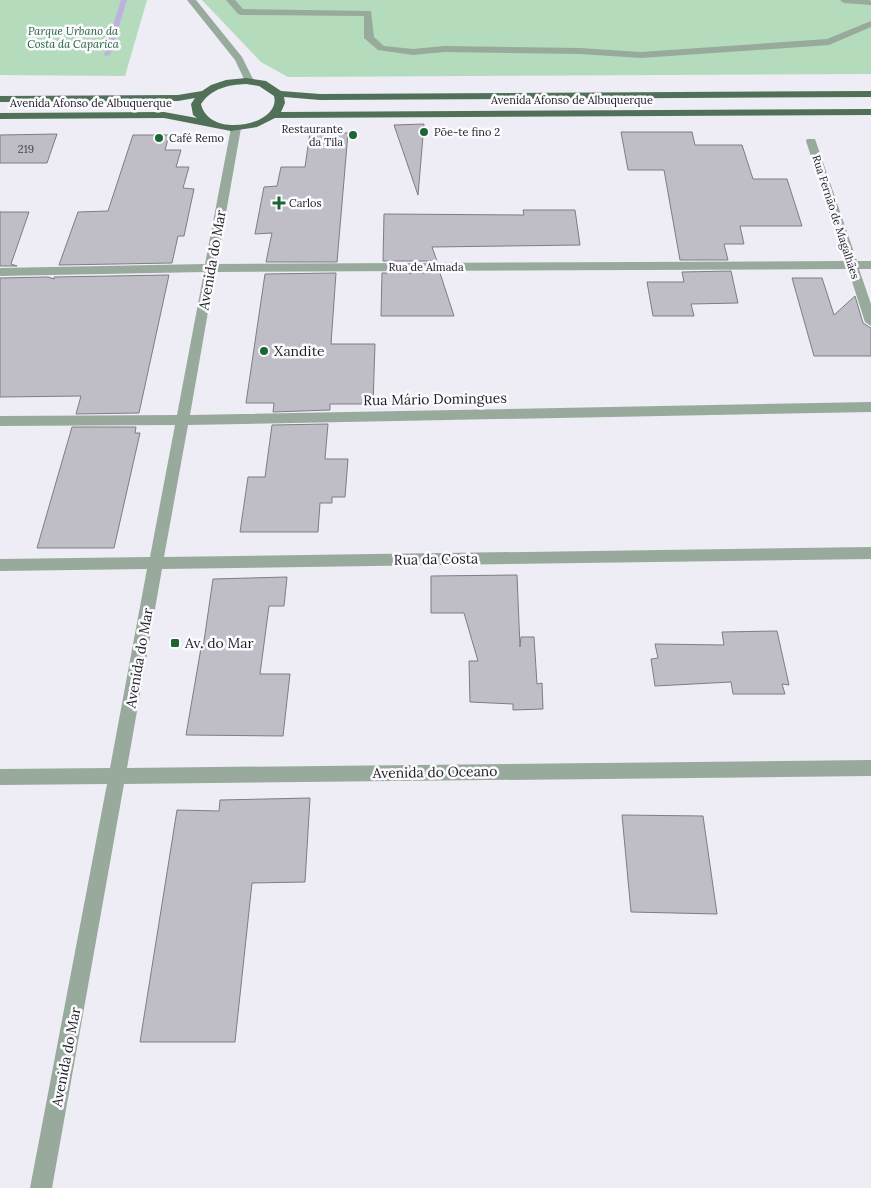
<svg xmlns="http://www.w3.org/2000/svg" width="871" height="1188" font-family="Lora,serif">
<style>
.green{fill:#b4dbbb}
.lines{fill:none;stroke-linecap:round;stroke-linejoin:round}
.stream{fill:#beb0df;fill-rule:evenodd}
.building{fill:#bfbdc5;stroke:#7e7c84}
.service{fill:#98aa9b;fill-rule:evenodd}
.minor{fill:#98aa9b;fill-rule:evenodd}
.primary{fill:#507157;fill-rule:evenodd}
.poi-dot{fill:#1b6634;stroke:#fbfaff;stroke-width:2}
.labels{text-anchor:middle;stroke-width:5;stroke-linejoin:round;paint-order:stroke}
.far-park-label{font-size:11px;font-style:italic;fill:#216135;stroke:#fbfaff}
.far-street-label{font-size:11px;fill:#1e1d20;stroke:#fbfaff}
.far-poi-label{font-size:11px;fill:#1e1d20;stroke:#fbfaff;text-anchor:start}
.number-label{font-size:11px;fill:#464549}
.street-label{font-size:14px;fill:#1e1d20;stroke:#fbfaff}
.poi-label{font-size:14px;fill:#1e1d20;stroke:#fbfaff;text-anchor:start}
</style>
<rect width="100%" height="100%" fill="#eeecf5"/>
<!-- green -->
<path class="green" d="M0 0H147L125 76 0 75Z
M202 0H871V74L288 77 261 62Z"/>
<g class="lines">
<!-- stream -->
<path class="stream" d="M121 0H127L110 55 105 56 104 55Z"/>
</g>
<!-- building -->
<path class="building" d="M424 124 418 195 394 125Z
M310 132 348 133 337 262H266L272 233 255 234 264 187 277 186 281 167H305Z
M621 132H692L695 145H742L753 179H787L802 226H740L744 244H724L728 260H680L664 170H628Z
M57 134 47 163H0V135Z
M133 135H169L165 150H181L176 167H189L183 188 194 189 184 236H178L172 263 59 265 78 212 108 211Z
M523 210H575L580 245 432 247 437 261H383L384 214 524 215Z
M0 212H29L11 264 17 266H0Z
M731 271 738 303 691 304 694 316H653L647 282H684L682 272Z
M336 273 331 344H375L373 404H330V410L273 412 274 403H246L265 274Z
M382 273H440L454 316H381Z
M169 275 139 413 76 414 81 396 0 397V278L48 277 54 279V277Z
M792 278H822L834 315 855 296 863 323 871 328V356H814Z
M328 424 325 459H348L345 497H332V503H320L318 532H240L248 477H265L272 425Z
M72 427H136L135 433H140L114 548H37Z
M517 575 520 647 521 637H534L537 684 542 683 543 709 513 710V704L470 702 469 661H478L464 613H431V576Z
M287 577 284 606H269L260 674H290L283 736 186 735 201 648H203L213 579Z
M777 631 789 685 782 684 785 694H733L731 682 655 686 651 659 658 658 655 644 724 645 722 632Z
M310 798 305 882 252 883 235 1042H140L177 810 219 811 220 800Z
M622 815 703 816 717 914 631 912Z"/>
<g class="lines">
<!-- service -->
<path class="service" d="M187 0H196L242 57 254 81 252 83H246L235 60Z"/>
<!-- minor -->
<path class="minor" d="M226 0H235L243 9 371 11 374 37 384 46 413 49 444 46 580 48 641 52 827 39 871 21V27L829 45 641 58 580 54 444 52 413 55 378 50 364 38V16L241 15 238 14Z
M840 0H869L871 1V5L844 3Z
M236 125 241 128 217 264 845 261 806 141 807 139H815L857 261H871V269H859L871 304V326L865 322 848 269 215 272 190 415 871 402V412L188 425 164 557 871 547V559L162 569 127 768 871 760V776L124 784 52 1188H30L107 784 0 785V769L110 768 147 569 0 571V559L150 557 175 425 0 426V416L177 415 204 272 0 276V268L205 264 231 128Z"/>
<!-- primary -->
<path class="primary" d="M246 78 266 81 281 91 320 94 871 91V97L320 100 284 97 285 103 281 112 871 109V115L275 118 257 127 231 131 164 118 0 119V113L164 112 197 118 193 115 191 104 195 98 178 101 0 102V96L178 95 202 91 211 85 226 80ZM246 84 259 86 274 96C282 125 209 140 201 104 212 88 228 85 246 84Z"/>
</g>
<!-- markers -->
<g class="poi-dot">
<circle cx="424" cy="132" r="5"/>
<circle cx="353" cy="135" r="5"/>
<circle cx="159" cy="138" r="5"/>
<path d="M276.5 195.5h5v5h5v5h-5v5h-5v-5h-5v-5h5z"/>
<circle cx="264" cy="351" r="5"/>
<rect x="170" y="638" width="10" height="10" rx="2.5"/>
</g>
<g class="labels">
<!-- far-park labels -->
<g class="far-park-label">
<text x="73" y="35">Parque Urbano da<tspan x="73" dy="13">Costa da Caparica</tspan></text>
</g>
<!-- far-street labels -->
<g class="far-street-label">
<text x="572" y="104">Avenida Afonso de Albuquerque</text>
<text x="91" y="107">Avenida Afonso de Albuquerque</text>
<text transform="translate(836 217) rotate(72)" y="4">Rua Fernão de Magalhães</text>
<text x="426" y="271">Rua de Almada</text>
</g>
<!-- far-poi labels -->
<g class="far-poi-label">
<text x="343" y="133" text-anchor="end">Restaurante<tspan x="343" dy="13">da Tila</tspan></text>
<text x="434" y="136">Põe-te fino 2</text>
<text x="169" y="142">Café Remo</text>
<text x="289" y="207">Carlos</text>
</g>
<!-- number labels -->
<g class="number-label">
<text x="26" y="153">219</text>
</g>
<!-- street labels -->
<g class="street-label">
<text transform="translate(212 260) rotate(-80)" y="5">Avenida do Mar</text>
<text transform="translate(435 399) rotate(-1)" y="5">Rua Mário Domingues</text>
<text transform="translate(436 559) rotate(-1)" y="5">Rua da Costa</text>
<text transform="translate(139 658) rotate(-80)" y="5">Avenida do Mar</text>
<text transform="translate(435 772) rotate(-1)" y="5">Avenida do Oceano</text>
<text transform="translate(66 1057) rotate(-79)" y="5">Avenida do Mar</text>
</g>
<!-- poi labels -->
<g class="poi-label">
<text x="274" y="356">Xandite</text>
<text x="185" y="648">Av. do Mar</text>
</g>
</g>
</svg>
